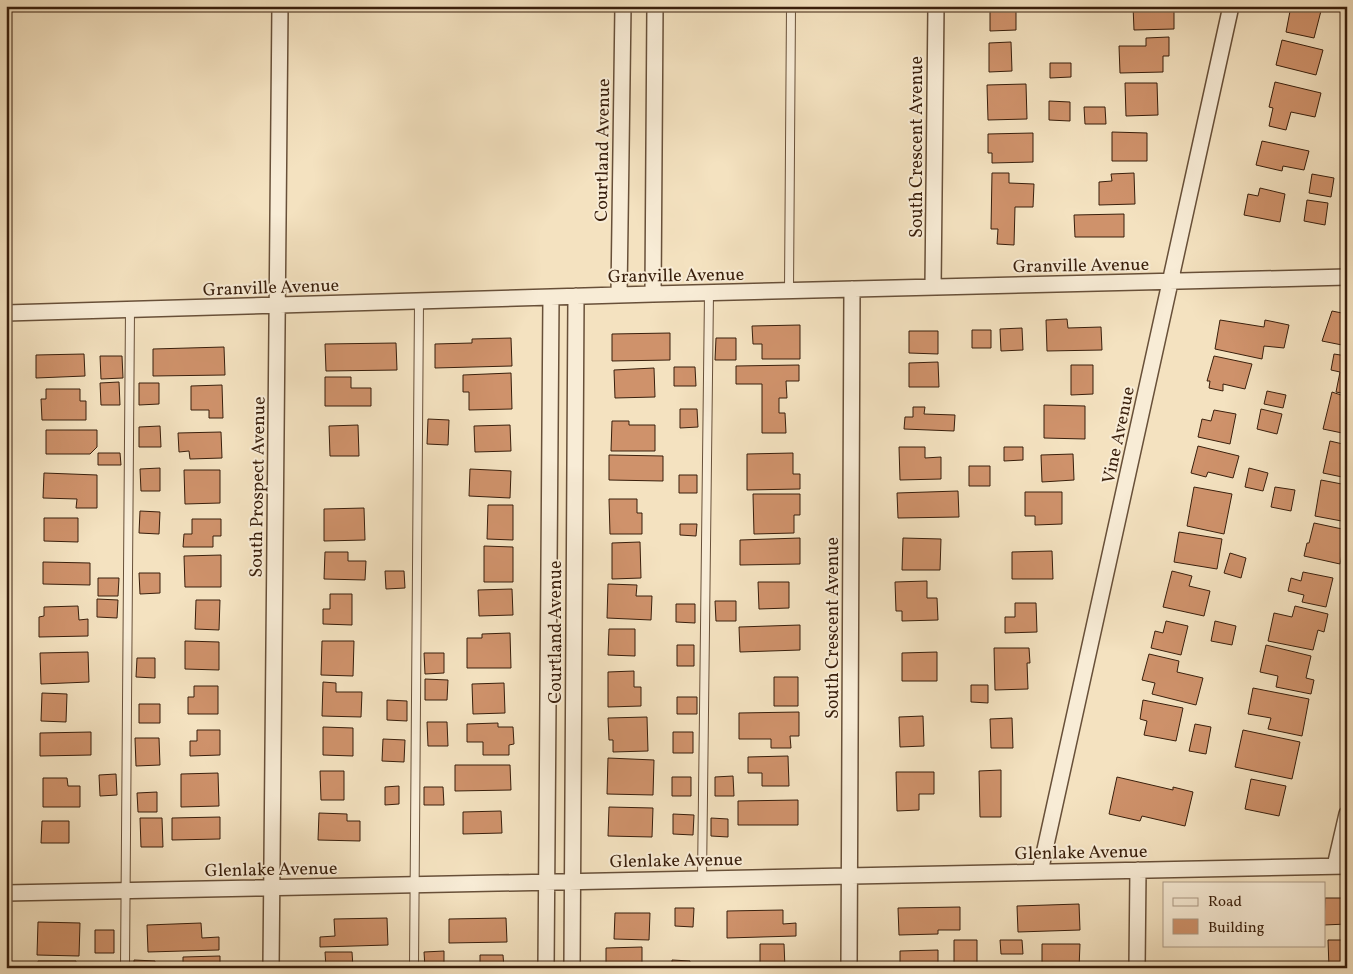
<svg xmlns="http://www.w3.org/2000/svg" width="1353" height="974" font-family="Vollkorn,serif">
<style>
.building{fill:#cf926b;stroke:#391f0c}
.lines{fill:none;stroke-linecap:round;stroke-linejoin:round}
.lane-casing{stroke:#685039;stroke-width:10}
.street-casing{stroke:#685039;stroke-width:18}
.lane{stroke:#f8ecd6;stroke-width:8}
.street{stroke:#f8ecd6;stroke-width:15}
.labels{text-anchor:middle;stroke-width:4;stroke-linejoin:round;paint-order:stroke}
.street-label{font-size:18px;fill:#391f0c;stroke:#f8ecd6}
</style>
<rect width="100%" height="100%" fill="#f4e2c0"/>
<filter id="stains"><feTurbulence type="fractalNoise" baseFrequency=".004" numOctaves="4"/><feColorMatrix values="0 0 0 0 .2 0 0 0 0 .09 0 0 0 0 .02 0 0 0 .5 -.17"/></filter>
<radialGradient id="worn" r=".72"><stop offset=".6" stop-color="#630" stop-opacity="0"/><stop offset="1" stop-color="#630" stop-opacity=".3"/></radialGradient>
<!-- building -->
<path class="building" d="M990 6H1016V30L990 31Z
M1133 6H1174V29L1134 30Z
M1291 6 1322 7 1314 38 1286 32Z
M1169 37V56H1163V72L1120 73 1119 46H1146V38Z
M1282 40 1323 50 1316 75 1276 65Z
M1011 42 1012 71 989 72V43Z
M1050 63H1071V77L1050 78Z
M1275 82 1321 93 1315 117 1291 112 1286 130 1269 126 1273 108 1269 107Z
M1125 83H1157L1158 115 1126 116Z
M1026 84 1027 119 988 120 987 85Z
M1049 101 1070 102V121L1049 120Z
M1084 107H1105L1106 124H1085Z
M1112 132 1147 133V161H1112Z
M1033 133V162L992 163V153H988V134Z
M1262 141 1309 151 1304 170 1283 166 1282 171 1256 165Z
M992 173H1009V183L1034 184 1033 207H1015L1014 245 997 244 998 229H991Z
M1134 173 1135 204 1099 205V182L1112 181 1111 174Z
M1312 174 1334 178 1331 197 1309 193Z
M1260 188 1285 194 1280 222 1244 215 1248 194 1258 196Z
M1307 200 1328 203 1325 225 1304 221Z
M1124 214V237H1075L1074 215Z
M1332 311 1347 314V346L1322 341Z
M1067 319 1068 328 1101 327 1102 350 1047 351 1046 320Z
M1220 320 1264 327 1265 320 1289 325 1284 348 1264 346 1262 359 1215 349Z
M800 325V359H762V344H753L752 326Z
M1022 328 1023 350 1001 351 1000 329Z
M972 330H991V348H972Z
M909 331H938V354L909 353Z
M670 333V360L612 361V334Z
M511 338 512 366 435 368V344L472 343V339Z
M716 338H736V360H715Z
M396 343 397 370 326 371 325 344Z
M224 347 225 375 153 376V349Z
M84 354 85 376 36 378V355Z
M1334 354 1347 356V394L1336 392 1340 372 1331 370Z
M100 356H122L123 378 101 379Z
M1214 356 1252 364 1245 389 1223 384V391L1209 388 1210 381H1207Z
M938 362 939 387H909V363Z
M799 365V381H786L787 398H779V413H785L786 433H762V384H736V366Z
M1071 365H1093V394L1071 395Z
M674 367H695L696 386H674Z
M654 368 655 397 615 398 614 370Z
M511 373 512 409 469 410V392H463V375Z
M325 377H351V388H371V406H325Z
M119 382 120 405H101L100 383Z
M139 383H159V404L139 405Z
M222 385 223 418H209V410H191V386Z
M46 389H80V401H86V420H42L41 399H46Z
M1267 391 1286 395 1283 408 1264 404Z
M1332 392 1347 397V434L1323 429Z
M1044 405 1085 406V439L1044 438Z
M913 407H925L924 414 955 415 954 431 904 429 905 417H913Z
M680 409H697L698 427 680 428Z
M1261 409 1282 414 1277 434 1257 429Z
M1214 410 1236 414 1230 444 1198 437 1202 419 1211 421Z
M428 419 449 420 448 445 427 444Z
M612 421H629V425H655V451H611Z
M358 425 359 456H330L329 426Z
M510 425 511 451 475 452 474 426Z
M160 426 161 447H139V427Z
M46 430H97V447L90 454H46Z
M221 432 222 458 190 459 189 451 179 452 178 433Z
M1330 441 1347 445V478L1323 473Z
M1198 446 1239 456 1233 478 1208 472 1206 477 1191 473Z
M899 447H925V458L941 457V479L900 480Z
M1004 447H1023V460L1004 461Z
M98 453H120L121 465H98Z
M793 453V474H800V489L747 490V454Z
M1073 454 1074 480 1042 482 1041 455Z
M609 455 663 456V481L609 480Z
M969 466H990V486H969Z
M160 468V491H141L140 469Z
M1249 468 1268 473 1263 491 1245 487Z
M470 469 511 471 510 498 469 496Z
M184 470H220V503L185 504Z
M44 473 97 475V508H76L77 499 43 498Z
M679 475H697V493H679Z
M1321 480 1347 485V522L1315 516Z
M1194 487 1232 494 1224 534 1187 526Z
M1275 487 1295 490 1291 511 1271 507Z
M958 491 959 517 898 518 897 493Z
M1025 492H1062V524L1035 525V516H1025Z
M753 494H800V515H794V533L754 534Z
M609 499H637V513H642V534H610Z
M488 505H513V540L487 539Z
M364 508 365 540 324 541V509Z
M140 511 160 512 159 534 139 533Z
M44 518H78V542L44 541Z
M192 519H221V536H213V547H183L184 534H192Z
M1314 523 1347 530 1340 564 1304 556 1307 543H1309Z
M680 524H697L696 536 680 535Z
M1179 532 1222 539 1217 569 1174 562Z
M800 538V564L740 565V540Z
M903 538 941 539 940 570H902Z
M640 542 641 578 612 579V543Z
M484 546 513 547V582H484Z
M1052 551 1053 579H1012V552Z
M325 552H348V561H366L365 580 324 579Z
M1230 553 1246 558 1241 578 1224 573Z
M221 555V587H185L184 556Z
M43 562 90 563V585L43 584Z
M385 571H404L405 588 386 589Z
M1172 571 1192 576 1189 586 1210 591 1204 616 1163 607Z
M1303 572 1333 578 1326 607 1302 602 1304 595 1288 591 1291 578 1301 581Z
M139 573H160V593L140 594Z
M98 578H119L118 596H98Z
M927 581V598H937L938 620 902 621V611H896L895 582Z
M758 582H789V608L759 609Z
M608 584 637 585 636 596H652L651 620 607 618Z
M512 589 513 615 479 616 478 590Z
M330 594H352V625L323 624V609H330Z
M97 599 118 600 117 618 97 617Z
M196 600H220L219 630 195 629Z
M715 601H736V621H716Z
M1015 603H1036L1037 632 1005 633V617H1015Z
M676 604H695V623L676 622Z
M78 606 79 620 88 619V636L39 637V617L44 616V607Z
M1295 606 1328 614 1324 632 1318 630 1313 650 1268 641 1274 613 1292 617Z
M1166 621 1188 626 1181 655 1151 648 1155 631 1163 633Z
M1215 621 1236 626 1232 645 1211 641Z
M800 625V650L740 652 739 627Z
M609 629H635V656L608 655Z
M510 633 511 668H467V638H482V634Z
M185 641 219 642V670L185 669Z
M322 641H354L353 676 321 675Z
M677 645H694V666H677Z
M1266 645 1311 656 1306 678 1314 680 1311 694 1276 687 1278 676 1260 672Z
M994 648H1029L1030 663H1027L1028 689 995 690Z
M88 652 89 682 41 684 40 653Z
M937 652V681H902V653Z
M424 653H444V673L425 674Z
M1149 654 1179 661 1177 672 1203 678 1196 705 1152 694 1155 683 1142 680Z
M137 658H155V678L136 677Z
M634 671V687H641V706L608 707V672Z
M774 677H798V706H774Z
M425 679 448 680 447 700H425Z
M323 682 336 683V692H362L361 717 322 716Z
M504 683 505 713 473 714 472 684Z
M971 685H988V703L971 702Z
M194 686H218V714H188V697H194Z
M1253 688 1309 699 1302 736 1268 729 1271 718 1248 714Z
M42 693 67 694 66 722 41 721Z
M677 697H697V714H677Z
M387 700 407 701V721L387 720Z
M1143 700 1183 708 1176 741 1144 735 1147 721 1140 719Z
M139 704H160V723H139Z
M799 712V736H790L791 748H771V739H739V713Z
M923 716 924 746 900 747 899 717Z
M647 717 648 751 613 752V740H609L608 718Z
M1012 718 1013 748H991L990 719Z
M427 722H447L448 746H428Z
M498 723V727H513L514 744 509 745V755H483V742H467V724Z
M1195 724 1211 727 1206 754 1189 751Z
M323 727 353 728V756L323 755Z
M197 730H220V755L190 756V741H197Z
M1243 730 1300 742 1292 779 1235 767Z
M91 732V755L40 756V733Z
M673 732H693V753H673Z
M135 738H159L160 765 136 766Z
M383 739 405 740 404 762 382 761Z
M788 756 789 786H762V773H748V757Z
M608 758 654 760 653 795 607 794Z
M455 765H510L511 790 455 791Z
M1001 770V817H980L979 771Z
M320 771H344V800H321Z
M896 772H934V794H919V810L897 811Z
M218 773 219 806 181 807V774Z
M116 774 117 795 100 796 99 775Z
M733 776 734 796H715V777Z
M672 777H691V796H672Z
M1117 777 1173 790V787L1193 792 1185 826 1142 816 1140 821 1109 814Z
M43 778H67L68 786H80V807H43Z
M1251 779 1286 786 1279 816 1245 809Z
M399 786V804L385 805V787Z
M424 787H443L444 805H424Z
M157 792V812H138L137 793Z
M798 800V825H738V801Z
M609 807 653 808 652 837 608 836Z
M501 811 502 833 463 834V812Z
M319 813 347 814V821H360V841L318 840Z
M673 814 694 815 693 835 673 834Z
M220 817V839L172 840V818Z
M140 818H162L163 847H141Z
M711 818 728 819V837L711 836Z
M42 821H69V843H41Z
M1325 898H1347V924L1324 925Z
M1079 904 1080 930 1018 932 1017 906Z
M960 907V930H938V934L899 935 898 908Z
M675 908H694L693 927 675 926Z
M783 910V924L796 923V936L727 938V911Z
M615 913H650L649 940 614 939Z
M387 918 388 945 320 947V937L335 936 334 919Z
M506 918 507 942 449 943V919Z
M38 922 80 923 79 956 37 955Z
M201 923 202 938 219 937V950L148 952 147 925Z
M95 930H114V953H95Z
M954 940H977V964L954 965Z
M1000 940H1022L1023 954H1001Z
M1328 940H1347V967L1329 968Z
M760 944H784L785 968H796H760Z
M1042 944H1080L1079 968H1042Z
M642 947V968H606V948Z
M938 950V968H900V951Z
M444 951V968H425L424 952Z
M325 952H352L353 968H326Z
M480 955H503L504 968H480Z
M220 956V968H183V957Z
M134 960 155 961V968H134Z
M672 960 690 961V968H672Z
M38 961H76V968H38Z"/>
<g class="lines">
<defs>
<path id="lane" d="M789 291 791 6
M702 879 709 293
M125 968 130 310
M414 968 419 301"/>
<path id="street" d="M933 287 936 6
M653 294 655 6
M619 295 623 6
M6 313 653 294 1347 277
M1335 866 1347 814
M1040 872 1231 6
M6 893 1347 866
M271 968 280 6
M546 968 551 297
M572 968 576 296
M849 968 852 289
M1137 968 1138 870"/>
</defs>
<!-- lane casing -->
<use href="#lane" class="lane-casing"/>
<!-- street casing -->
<use href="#street" class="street-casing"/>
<!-- lane -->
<use href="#lane" class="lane"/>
<!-- street -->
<use href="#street" class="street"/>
</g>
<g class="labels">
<!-- street labels -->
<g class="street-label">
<text transform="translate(916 147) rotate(-90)" y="6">South Crescent Avenue</text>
<text transform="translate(602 150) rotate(-89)" y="6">Courtland Avenue</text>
<text transform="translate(1081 265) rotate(-1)" y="6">Granville Avenue</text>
<text transform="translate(676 275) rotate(-1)" y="6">Granville Avenue</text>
<text transform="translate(271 287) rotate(-2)" y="6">Granville Avenue</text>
<text transform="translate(1118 435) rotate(-78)" y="6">Vine Avenue</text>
<text transform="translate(257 487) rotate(-89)" y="6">South Prospect Avenue</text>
<text transform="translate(832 628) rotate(-90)" y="6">South Crescent Avenue</text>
<text transform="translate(555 632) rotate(-90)" y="6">Courtland Avenue</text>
<text transform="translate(1081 852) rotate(-1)" y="6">Glenlake Avenue</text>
<text transform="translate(676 860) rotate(-1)" y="6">Glenlake Avenue</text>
<text transform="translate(271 869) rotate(-1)" y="6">Glenlake Avenue</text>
</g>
</g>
<!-- margin -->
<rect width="1353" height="974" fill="none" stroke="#f4e2c0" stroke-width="25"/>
<rect x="8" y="8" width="1338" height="959" fill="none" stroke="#391f0c" stroke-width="2.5"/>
<rect x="12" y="12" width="1328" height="949" fill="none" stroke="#391f0c"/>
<!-- legend -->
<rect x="1163" y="882" width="162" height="65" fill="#f8ecd6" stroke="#ac9a85"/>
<rect x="1173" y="898" width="25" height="8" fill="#f8ecd6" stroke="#ac9a85"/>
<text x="1208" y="906" font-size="15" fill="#391f0c">Road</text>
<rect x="1173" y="919" width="25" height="15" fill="#cf926b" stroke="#ac9a85"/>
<text x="1208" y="932" font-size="15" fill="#391f0c">Building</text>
<rect width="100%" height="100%" filter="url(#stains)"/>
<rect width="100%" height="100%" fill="url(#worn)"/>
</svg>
